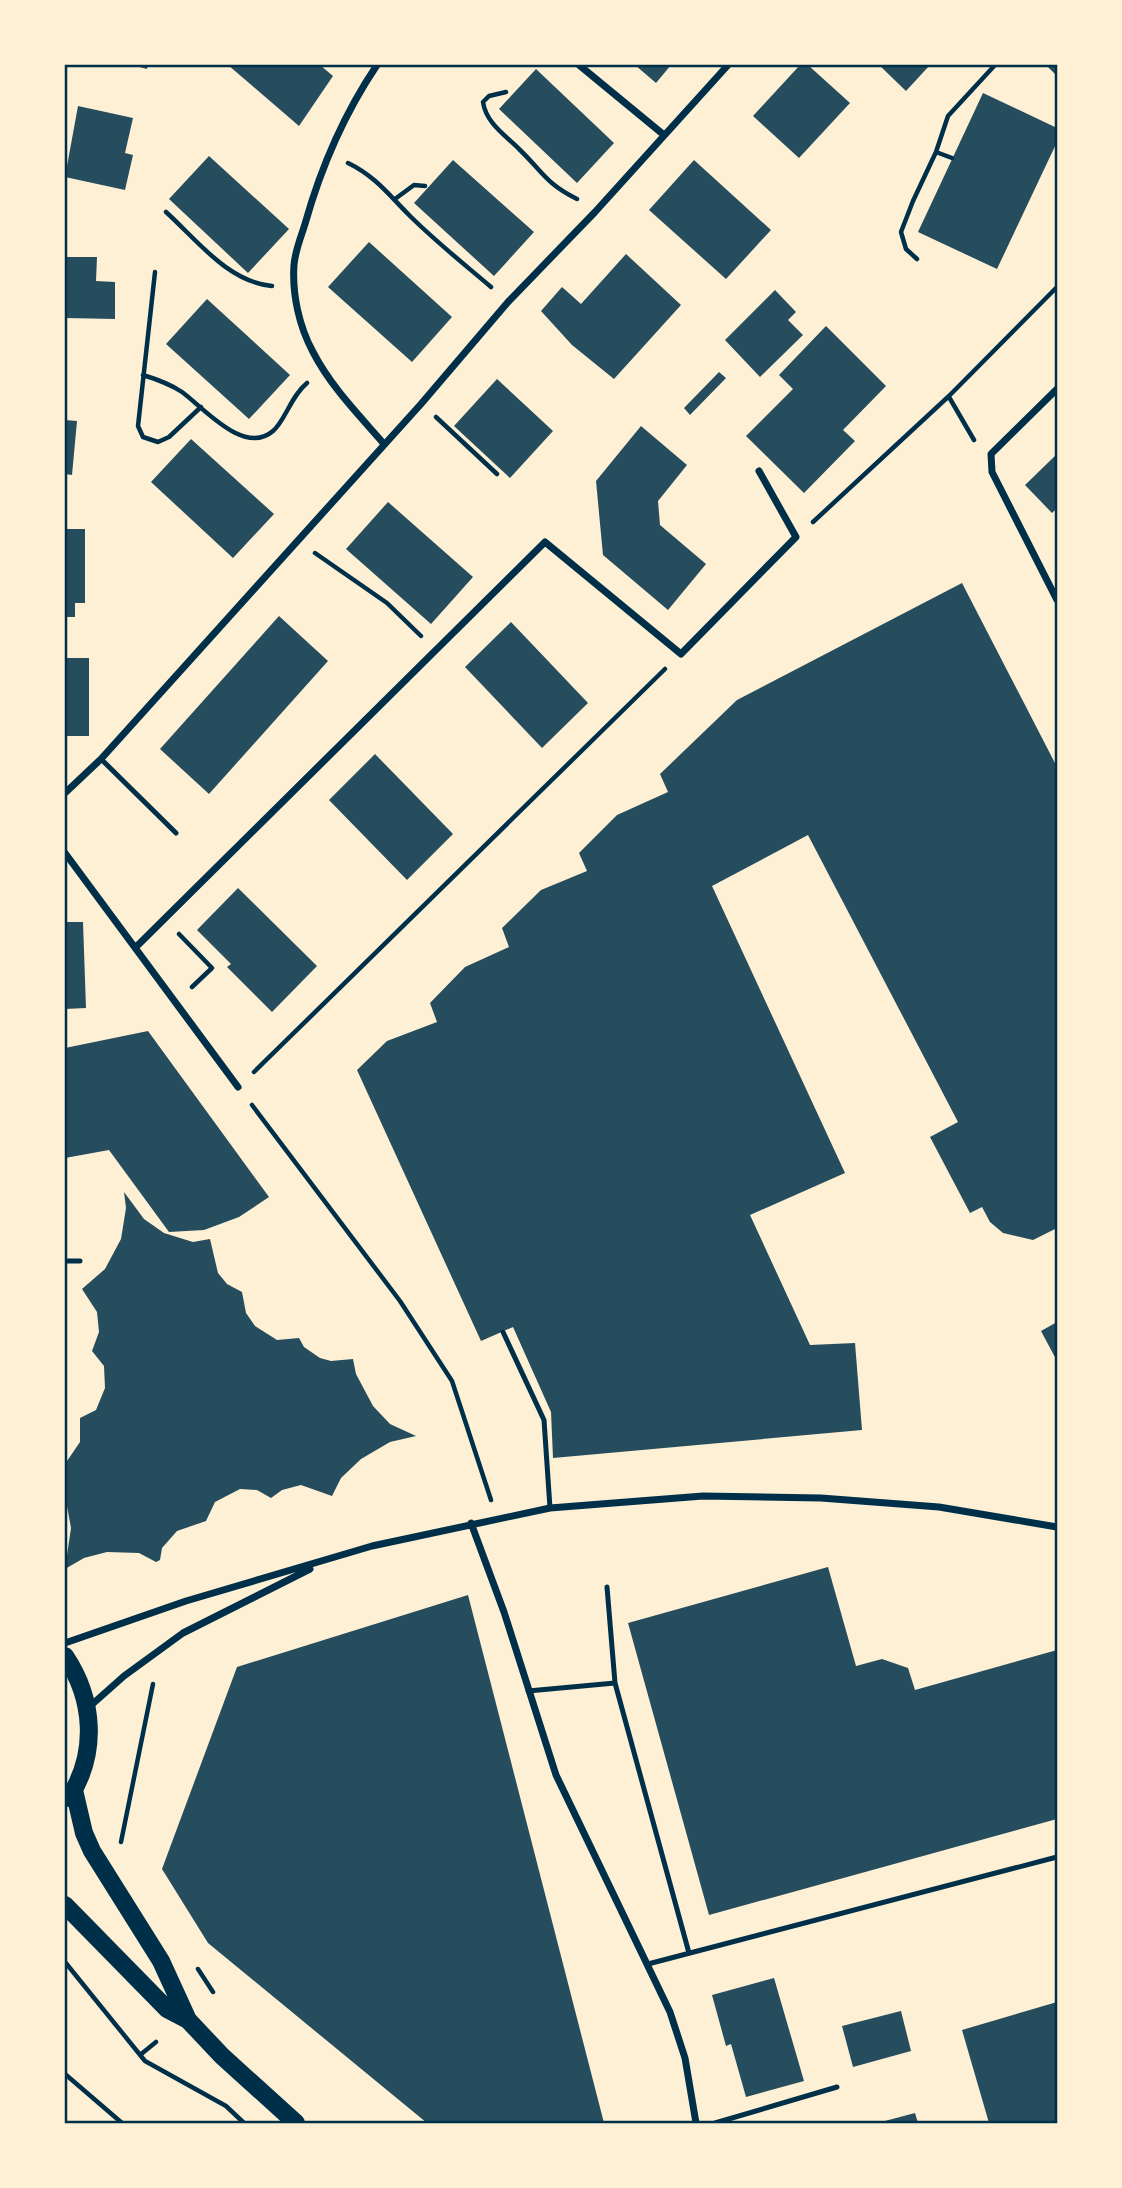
<svg xmlns="http://www.w3.org/2000/svg" width="1122" height="2188" font-family="Montserrat,sans-serif">
<style>
.building{fill:#264d5e}
.lines{fill:none;stroke-linecap:round;stroke-linejoin:round}
.path{stroke:#003049;stroke-width:4.5}
.service{stroke:#003049;stroke-width:5}
.minor{stroke:#003049;stroke-width:7}
.primary{stroke:#003049;stroke-width:18}
.neatline{fill:none;stroke:#003049;stroke-width:2.5}
</style>
<rect width="100%" height="100%" fill="#fdf0d5"/>
<!-- building -->
<path class="building" d="M132 65H148L147 69Z
M228 65H320L333 76 299 126Z
M635 65H671L656 83Z
M800 65H808L850 103 799 158 753 116Z
M879 65H930L906 91Z
M1046 65H1057V76Z
M536 69 614 143 577 183 499 109Z
M983 93 1057 128V142L997 269 918 232Z
M78 106 133 118 125 153 133 155 125 190 65 177Z
M209 156 289 229 248 273 169 199Z
M453 160 534 232 494 276 414 203Z
M694 160 771 230 726 279 649 210Z
M369 242 452 317 412 362 328 287Z
M626 254 681 305 614 379 572 345 541 311 562 287 581 304Z
M65 257H97L96 281 115 282V319L65 318Z
M775 290 796 312 788 320 803 335 760 377 725 340Z
M207 299 290 375 249 419 166 344Z
M826 326 886 386 843 430 855 441 804 493 746 436 793 389 779 375Z
M719 372 726 378 690 415 684 408Z
M497 379 553 431 510 478 454 426Z
M65 420 77 421 72 475 65 474Z
M641 426 687 465 658 501 660 525 706 564 668 610 603 555 596 481Z
M191 439 274 514 233 558 151 482Z
M1057 454V508L1052 513 1025 485Z
M388 502 473 577 431 624 346 549Z
M65 529H85V603H75V617H65Z
M962 583 1057 767V1228L1033 1240 1003 1233 990 1222 982 1207 970 1213 930 1137 958 1122 808 835 712 886 845 1173 750 1215 810 1345 855 1343 862 1430 553 1458 551 1412 513 1327 481 1341 357 1070 387 1041 437 1022 430 1003 465 967 509 947 502 928 541 890 587 871 579 853 617 815 668 792 660 774 737 700Z
M279 616 328 661 209 794 160 749Z
M511 622 588 703 542 748 465 667Z
M65 658H89V736H65Z
M375 754 453 834 407 880 329 800Z
M238 888 317 966 272 1012 227 967 231 964 197 930Z
M65 922H83L86 1008 65 1009Z
M148 1031 269 1197 239 1217 204 1230 169 1232 109 1150 65 1158V1048Z
M124 1192 144 1219 164 1233 193 1242 210 1239 218 1273 227 1284 242 1292 246 1313 255 1326 277 1340 299 1338 304 1347 320 1358 331 1361 353 1359 356 1374 373 1406 390 1424 416 1436 390 1442 361 1459 341 1478 332 1496 301 1485 282 1490 271 1498 257 1490 240 1489 215 1502 206 1521 177 1531 162 1548 160 1560 156 1562 139 1553 107 1552 84 1558 65 1569 71 1528 65 1495V1464L80 1442V1418L96 1410 105 1388 104 1366 92 1351 99 1332 97 1312 82 1289 105 1269 121 1239 126 1208Z
M1057 1322V1361L1041 1331Z
M828 1567 856 1666 882 1659 908 1668 915 1690 1057 1650V1819L709 1915 628 1623Z
M468 1595 604 2123H427L208 1943 162 1869 237 1667Z
M774 1978 804 2081 746 2097 731 2044 726 2046 712 1995Z
M1057 2002V2123H989L962 2030Z
M901 2011 911 2051 853 2067 842 2026Z
M915 2113 918 2123H881V2122Z"/>
<g class="lines">
<!-- path -->
<path class="path" d="M506 92 489 96 483 102C486 123 505 135 519 149 542 171 546 184 577 199
M936 152 952 158
M348 163C375 176 389 195 409 215 435 241 464 264 491 287
M395 199 414 185 425 186
M166 212C197 240 228 282 272 286
M917 259 906 249 901 232 913 201 936 152 948 116 995 65
M155 272 138 426 143 437 158 442 169 437 201 407
M143 375C156 379 170 384 182 392 204 408 244 456 273 431 285 421 291 396 307 383
M949 397 974 440
M436 417 497 474
M813 522 949 396 1057 287
M315 553 387 603 421 636
M179 934 212 968 192 987
M254 1072 665 669
M252 1105 400 1301 452 1381 491 1500
M121 1842 153 1684
M65 1962 145 2061 226 2106 244 2123
M198 1969 213 1992
M140 2055 156 2042
M65 2074 122 2123"/>
<!-- service -->
<path class="service" d="M101 759 176 833
M65 1261H80
M503 1332 544 1420 550 1508
M607 1587 615 1683 689 1953
M528 1691 615 1683
M648 1964 1057 1857
M715 2123 837 2087"/>
<!-- minor -->
<path class="minor" d="M377 65C344 114 321 167 305 224 301 237 295 251 294 265 292 294 299 326 313 352 331 387 359 415 384 444
M579 65 664 135
M1057 389 991 454 992 472 1057 600
M65 793 101 759 421 404 508 302 595 212 728 65
M65 853 238 1087
M136 947 545 542 681 654 796 537 759 471
M471 1523 504 1612 556 1775 670 2012 685 2058 696 2123
M65 1643 186 1601 372 1546 550 1508 703 1496 821 1498 939 1507 1057 1527
M88 1708 124 1676 183 1633 310 1569"/>
<!-- primary -->
<path class="primary" d="M65 1656C94 1699 98 1753 69 1798
M74 1790 84 1833 92 1851 161 1961 188 2020
M65 1905 167 2009 188 2020 222 2056 296 2123"/>
</g>
<!-- border -->
<rect width="1122" height="2188" fill="none" stroke="#fdf0d5" stroke-width="133"/>
<rect x="66" y="66" width="990" height="2056" class="neatline"/>
</svg>
